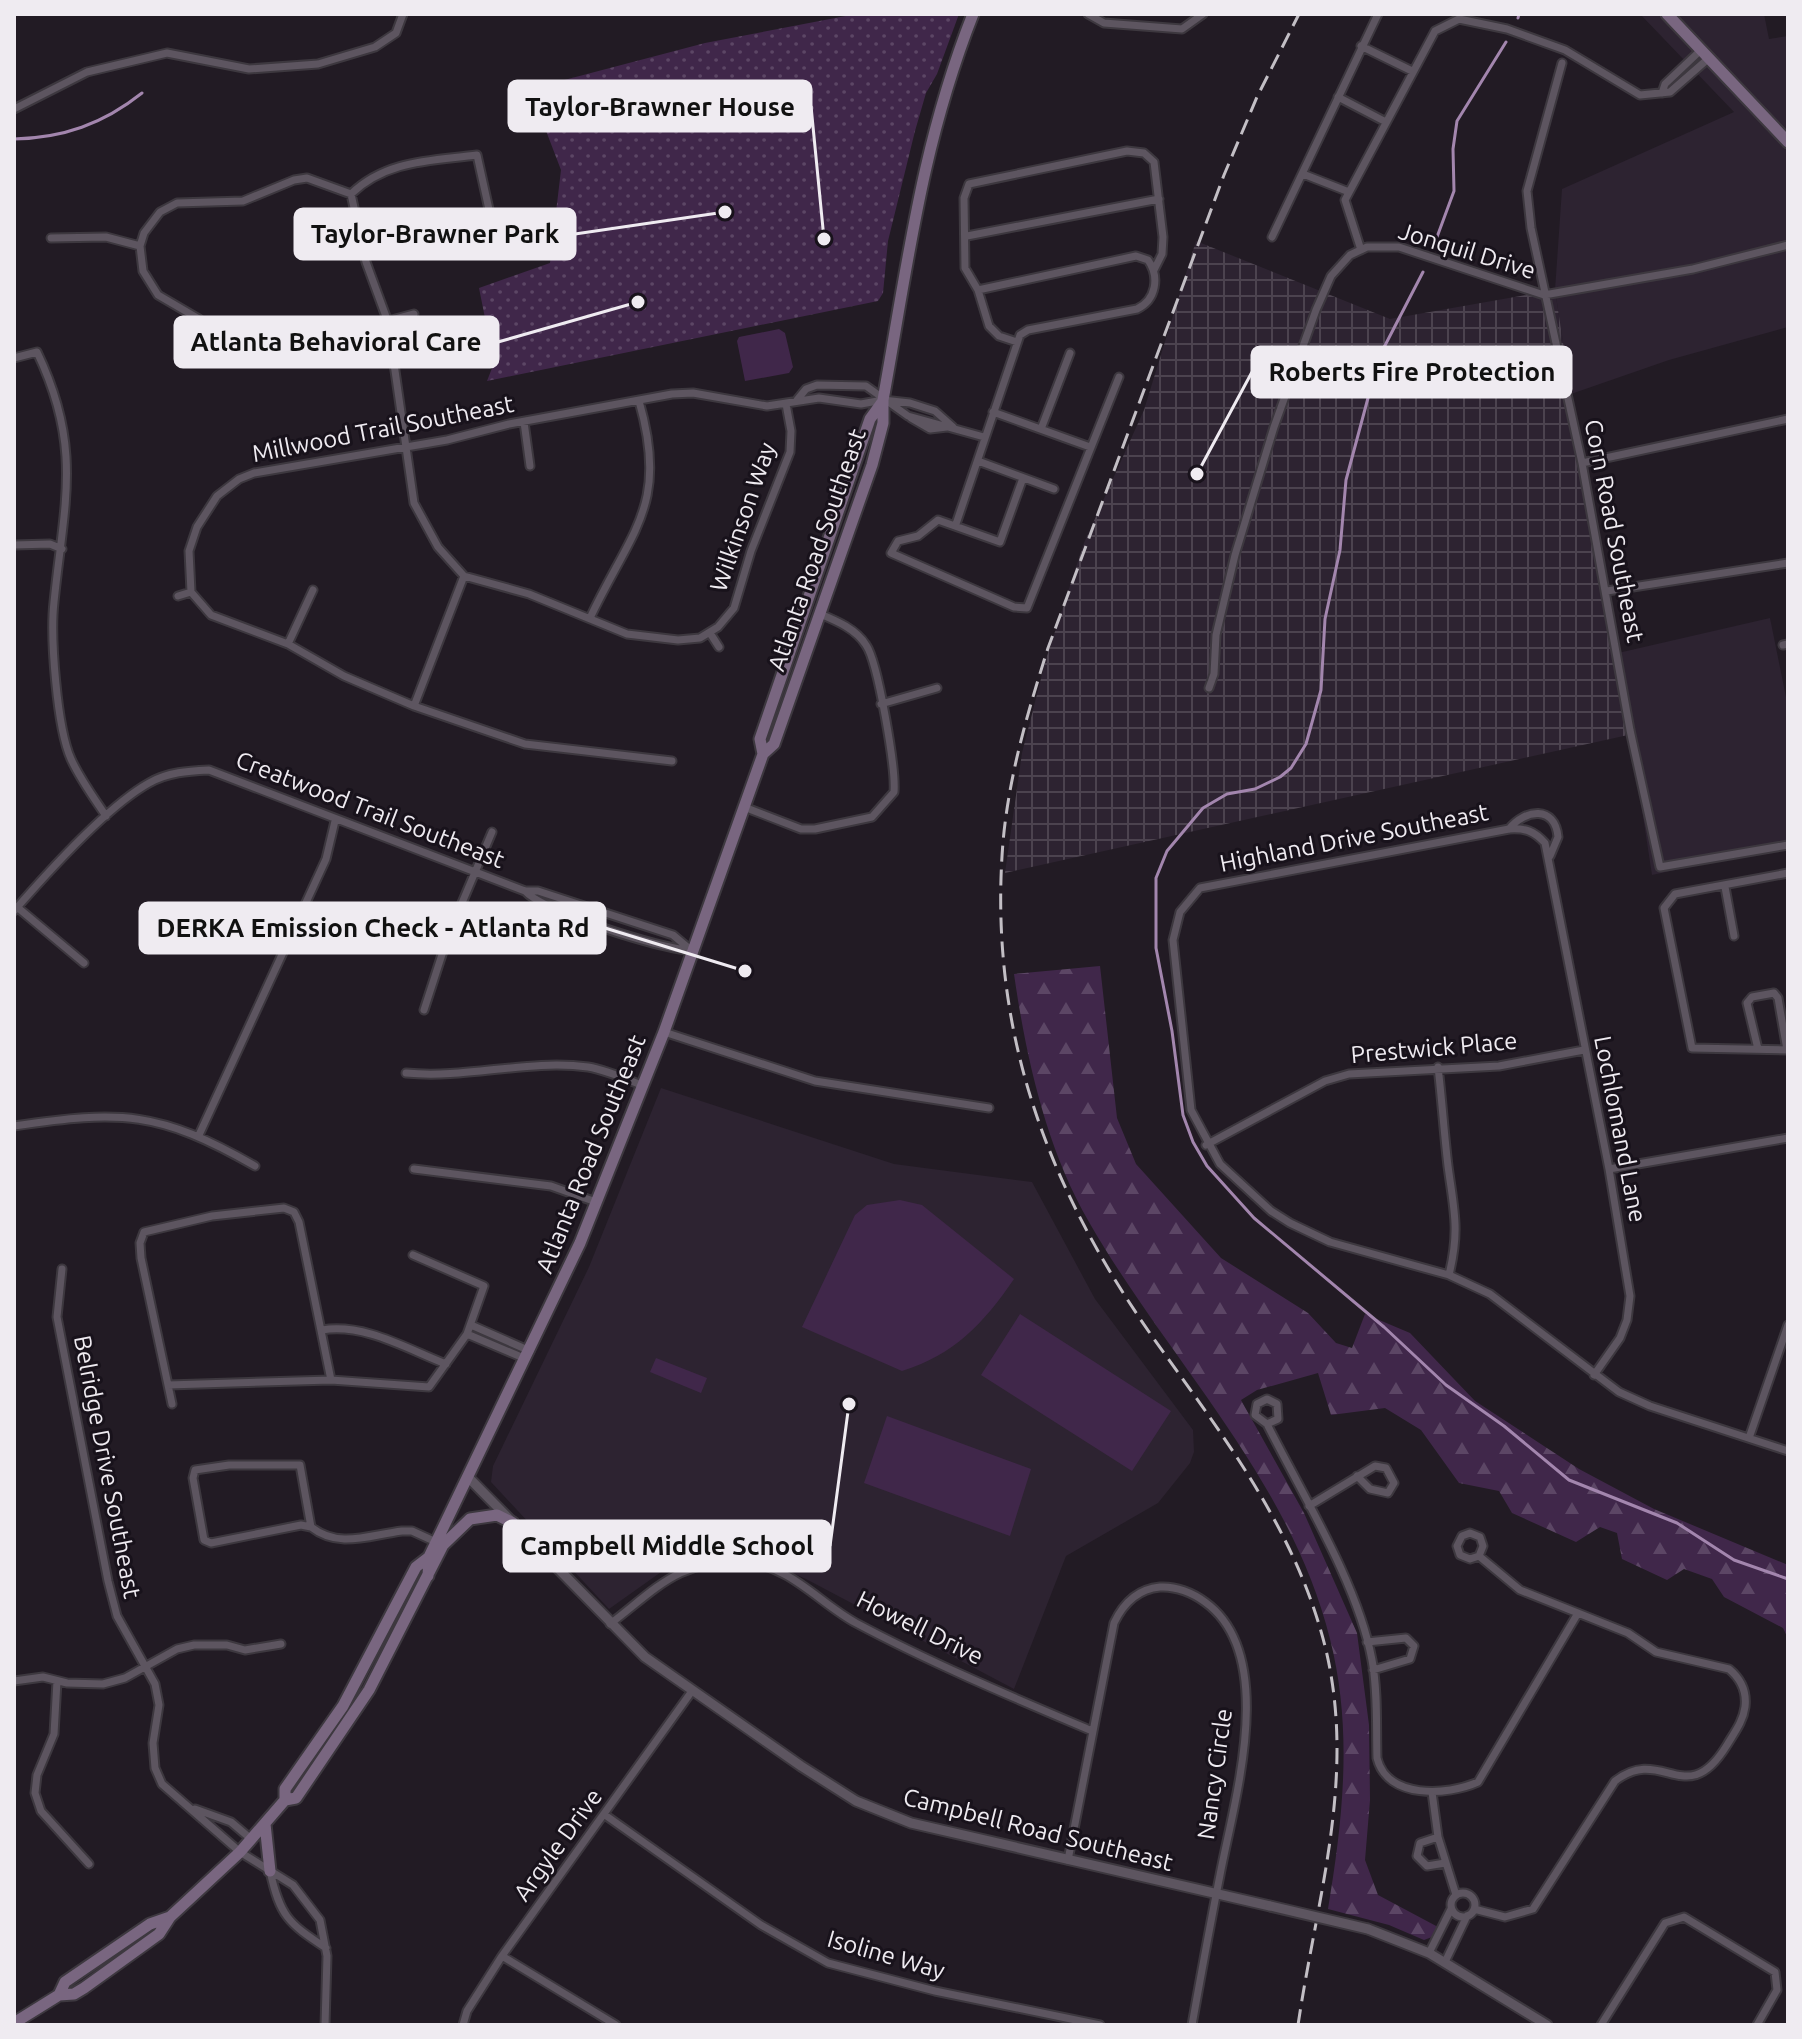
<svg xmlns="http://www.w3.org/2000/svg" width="1802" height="2039" font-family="Ubuntu,sans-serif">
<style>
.built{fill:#2d2331}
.industrial{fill:url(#industrial-grid)}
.grass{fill:#40274a}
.forest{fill:url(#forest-firs)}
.park{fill:url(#park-dots)}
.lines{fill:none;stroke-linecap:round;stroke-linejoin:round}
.stream{stroke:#a386ae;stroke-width:3}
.minor-casing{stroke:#3d383f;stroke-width:11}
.tertiary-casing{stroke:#3d383f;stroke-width:13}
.secondary-casing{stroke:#3d383f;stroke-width:15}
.minor{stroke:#5d5560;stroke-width:7}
.tertiary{stroke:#5d5560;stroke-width:9}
.secondary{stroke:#796680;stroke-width:11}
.rail{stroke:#c3bfc5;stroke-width:3;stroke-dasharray:16 8;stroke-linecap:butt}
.tertiary-bridge-casing{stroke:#3d383f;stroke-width:13;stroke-linecap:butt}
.tertiary-bridge{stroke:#5d5560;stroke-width:9}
.labels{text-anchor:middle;stroke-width:6;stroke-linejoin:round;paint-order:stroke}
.street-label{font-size:24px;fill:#efebf1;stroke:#18121b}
.leader{fill:none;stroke:#efebf1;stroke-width:3}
.callout-dot{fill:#efebf1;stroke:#18121b;stroke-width:3}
.callout{fill:#efebf1;stroke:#efebf1;stroke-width:3}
.callout-label{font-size:26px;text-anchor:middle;font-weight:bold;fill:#111}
</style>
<defs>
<pattern id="industrial-grid" width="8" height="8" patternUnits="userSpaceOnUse" patternTransform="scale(2)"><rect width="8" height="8" fill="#2d2331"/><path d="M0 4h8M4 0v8" fill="none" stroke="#4c434f"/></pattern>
<pattern id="forest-firs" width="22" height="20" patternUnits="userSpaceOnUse" patternTransform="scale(2)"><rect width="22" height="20" fill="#40274a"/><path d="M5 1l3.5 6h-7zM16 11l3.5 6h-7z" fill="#5c4665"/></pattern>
<pattern id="park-dots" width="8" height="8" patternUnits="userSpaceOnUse" patternTransform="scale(2)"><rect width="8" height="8" fill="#40274a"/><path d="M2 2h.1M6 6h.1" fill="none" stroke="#5c4665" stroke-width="1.8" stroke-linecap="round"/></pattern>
</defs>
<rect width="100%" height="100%" fill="#221b24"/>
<!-- built -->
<path class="built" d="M1640 14H1764L1769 39 1788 36V327L1669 360 1571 394 1555 290 1562 189 1734 112Z
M1770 618 1788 707V846L1652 875 1618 653Z
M661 1088 894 1164 1032 1182 1095 1299 1193 1430 1194 1452 1190 1463 1158 1503 1066 1556 1014 1689 806 1579 758 1558 720 1556 671 1565 609 1609 491 1482 493 1466 589 1267Z"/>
<!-- industrial -->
<path class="industrial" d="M1196 241 1390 319 1555 290 1571 394 1599 533 1596 538 1628 735 1005 873 1022 753 1046 659 1084 543 1144 410Z"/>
<!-- grass -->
<path class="grass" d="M779 329 785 333 793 367 789 373 745 381 737 341 739 337Z
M900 1200 922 1205 1014 1279C984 1323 954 1355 902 1371L802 1327 855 1215 867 1205Z
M1020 1314 1171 1411 1132 1471 981 1375Z
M656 1358 707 1378 701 1393 650 1372Z
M887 1416 1031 1469 1010 1536 864 1483Z"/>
<!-- forest -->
<path class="forest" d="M1100 966 1117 1118 1136 1164 1221 1258 1308 1313 1336 1343 1352 1348 1365 1314 1410 1333 1475 1401 1579 1469 1654 1509 1788 1565V1638L1783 1628 1724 1597 1712 1579 1684 1569 1667 1580 1622 1559 1617 1533 1600 1527 1576 1542 1512 1513 1499 1491 1459 1483 1421 1430 1385 1408 1331 1415 1318 1373 1257 1390 1241 1400 1304 1513 1357 1633 1369 1725 1370 1800 1365 1860 1378 1895 1438 1927 1432 1937 1424 1940 1389 1925 1328 1909C1343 1819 1353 1729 1330 1639 1290 1479 1169 1361 1089 1222 1046 1148 1026 1057 1014 974Z"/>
<!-- park -->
<path class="park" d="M856 14H959L937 74 926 93 915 131 888 241 883 293 878 301 487 381 494 363 479 288 550 263 561 170 530 89 705 43Z"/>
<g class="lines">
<!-- stream -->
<path class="stream" d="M1518 18 1519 14
M14 139C63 138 103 124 142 93
M1437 237 1454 191 1453 149 1457 121 1506 42
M1423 272 1379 357 1346 480 1340 550 1325 619 1321 690 1306 744 1291 768 1280 777 1255 789 1227 794 1203 808 1167 851 1156 878V948L1172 1031 1183 1115 1193 1142 1207 1166 1254 1218 1384 1327 1446 1385 1504 1426 1569 1480 1677 1523 1734 1560 1788 1579"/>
<defs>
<path id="minor" d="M1088 14 1104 23 1182 29 1203 14
M1361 46 1412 71
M1562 63 1527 191 1531 228 1582 463 1630 730 1660 867 1788 845
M1662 93 1665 84 1702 49
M1338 97 1384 121
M14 109 87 72 167 53 249 69 318 64 375 47 396 33 403 14
M1303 174 1349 192
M351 194 366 262 388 322 414 503 438 547 464 576 529 594 627 634 678 640 700 638 718 627 734 608 751 551 790 452 791 431 786 404
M967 236 1159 199
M1272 237 1378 14
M51 238 106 237 140 246
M1361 250 1345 200 1435 31 1459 19 1507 29 1565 50 1640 95 1670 92 1709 58
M414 314 351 331 241 350 221 341 199 319 158 295 143 271 140 246 144 233 160 212 177 203 243 201 294 180 307 178 351 194C386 160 431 161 477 155L490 214
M1017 342 999 336 989 326 978 290 965 268 964 198 969 184 1127 151 1144 153 1154 162 1163 237 1162 254 1154 270
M14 358 37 352C83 448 64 503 54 602 50 637 57 728 71 759 80 779 94 798 106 816
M797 400 806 389 817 385 866 386 908 416 984 437
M993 412 1090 447
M911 418 930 429 947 427
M524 422 530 466
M1041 429 1070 353
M978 461 1054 489
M1582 463 1788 419
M1023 478 1000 542 938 520 918 536 898 541 891 553 1014 607 1027 608 1119 377
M956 524 1020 335 1028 330 1137 309C1156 300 1160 277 1148 260L1136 256 978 290
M14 545 50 544 62 549
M1607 591 1788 563
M178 596 191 592
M590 618C632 529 669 505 639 401
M710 633 719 647
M288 644 313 590
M1783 645 1788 644
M1209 688 1214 674 1216 635 1235 555 1274 427 1316 310 1331 276 1350 255 1367 247H1399L1544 295 1693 269 1788 245
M881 704 937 688
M414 706 464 576
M672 761 525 744 414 706 344 676 288 644 211 615 191 592 189 551 197 527 217 496 239 479 254 473 447 440 509 424 672 394 693 393 767 406 819 398 861 404 883 400 910 403 935 411 953 427
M744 807 801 829H815L872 817 894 792C896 769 878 662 866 645 856 629 837 621 820 614
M1509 829C1525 809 1555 805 1558 837L1550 856
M1788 873 1675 894 1664 908 1692 1048 1788 1050
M1725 887 1734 936
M525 891C544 912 660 949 690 950
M17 907 84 963
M14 911C47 873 106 807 149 783 168 772 189 771 209 770L525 891H538L673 935 692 951
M424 1010 448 936 492 832
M664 1032 815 1081 989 1108
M1758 1049 1747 1003 1752 997 1774 993 1778 998 1787 1050
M1438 1067C1442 1100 1444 1133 1448 1166 1454 1211 1460 1229 1449 1275
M406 1073C467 1079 528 1059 588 1067 606 1070 624 1078 641 1085
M14 1126C122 1110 159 1111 255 1166
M199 1135 326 859 335 821
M1206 1145 1325 1081 1349 1074 1499 1066 1584 1050
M414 1169 551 1186 596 1202
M1609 1169 1788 1138
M62 1269 57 1317 108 1581 117 1616 155 1684 159 1705 153 1743 155 1768 162 1784 240 1852 293 1885 320 1920 327 1956 325 2025
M471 1325 530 1351
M322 1330C365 1323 407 1349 446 1364
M467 1334 526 1359
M1594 1375 1620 1338 1627 1320 1630 1296 1609 1169 1545 843C1534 831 1526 828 1509 829L1200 888 1180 912 1173 940 1191 1110 1220 1164 1271 1211 1290 1223 1330 1242 1449 1275 1490 1294 1619 1392 1650 1406 1788 1451
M168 1385 141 1258 140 1243 144 1232 212 1216 284 1208 294 1212 299 1222 331 1380
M172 1404 168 1385 331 1380 429 1387 467 1334 484 1286 413 1255
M1267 1424 1278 1419 1277 1404 1267 1399 1257 1404 1255 1415 1267 1424C1302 1494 1358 1584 1372 1660 1378 1692 1376 1726 1377 1758 1387 1799 1447 1796 1478 1782L1578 1613
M1749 1438 1788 1325
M229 1465H300L311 1527 301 1525 211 1543 204 1540 193 1478 195 1470Z
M1309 1506 1375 1466 1386 1468 1394 1483 1388 1493 1370 1489 1357 1476
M311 1527C339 1549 369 1535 402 1531H412L436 1542
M610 1624C656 1589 680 1558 744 1562 790 1565 819 1603 856 1623 931 1663 1012 1697 1090 1730
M1367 1642 1406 1638 1414 1646 1410 1659 1373 1670
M14 1681 43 1677 67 1683 103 1684 125 1678 177 1649 194 1645H227L245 1650 281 1644
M57 1681 54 1734 37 1775 35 1793 41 1811 89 1864
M1432 1792 1438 1837 1456 1895
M195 1809 231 1822 251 1839
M605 1815 761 1925 828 1963 935 1991 1100 2025
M1438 1837 1420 1843 1417 1856 1427 1866 1445 1863
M1068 1860 1114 1623C1123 1604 1138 1589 1160 1587 1176 1586 1193 1593 1205 1602 1279 1655 1234 1801 1220 1875 1210 1925 1201 1975 1192 2025
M270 1871C280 1916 288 1923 326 1948
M1451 1905a12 12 0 1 1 24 0a12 12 0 1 1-24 0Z
M1474 1909 1505 1917 1533 1909 1615 1781C1663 1744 1686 1812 1727 1745 1734 1733 1743 1722 1745 1707 1747 1691 1741 1679 1729 1669L1656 1652 1628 1633 1520 1590 1479 1556 1470 1559 1460 1555 1457 1546 1462 1536 1470 1533 1480 1537 1483 1546 1479 1556
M1429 1953 1451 1909
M502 1956 616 2025
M1445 1962 1467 1916
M463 2025 467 2011 502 1956 692 1691
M1601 2025 1665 1923 1684 1917 1775 1972 1777 1990 1757 2025"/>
<path id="tertiary" d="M468 1477 645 1657 801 1766 856 1801 911 1823 1270 1906
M1368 1929 1429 1953 1547 2025"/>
<path id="secondary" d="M1667 14 1788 142
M763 754 760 739 870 419 883 401
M428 1576 429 1557 580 1243 664 1032 763 754 774 744 872 465 883 423V400C908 263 921 146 973 14
M285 1800V1789L343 1706 416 1567 429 1557
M265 1824 270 1871
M59 1995 65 1982 150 1924 170 1917
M14 2023 59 1995 74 1994 84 1988 159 1934 170 1917 240 1852 285 1800 296 1798 369 1690 443 1545 470 1519 497 1515 513 1523"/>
</defs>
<!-- minor casing -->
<use href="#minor" class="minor-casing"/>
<!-- tertiary casing -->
<use href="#tertiary" class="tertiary-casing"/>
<!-- secondary casing -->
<use href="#secondary" class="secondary-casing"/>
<!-- minor -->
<use href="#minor" class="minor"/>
<!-- tertiary -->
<use href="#tertiary" class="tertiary"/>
<!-- secondary -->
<use href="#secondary" class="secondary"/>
<!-- rail -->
<path class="rail" d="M1298 2025C1317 1897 1357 1776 1325 1646 1295 1528 1223 1436 1154 1339 1047 1187 988 1030 1003 842 1009 775 1028 711 1048 648L1224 175 1257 97 1299 14"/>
<defs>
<path id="tertiary-bridge" d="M1270 1906 1368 1929"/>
</defs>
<!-- tertiary-bridge casing -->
<use href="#tertiary-bridge" class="tertiary-bridge-casing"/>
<!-- tertiary-bridge -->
<use href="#tertiary-bridge" class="tertiary-bridge"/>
</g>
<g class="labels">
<!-- street labels -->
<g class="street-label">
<text transform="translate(1467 251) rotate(17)" y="8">Jonquil Drive</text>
<text transform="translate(383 429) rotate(-11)" y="8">Millwood Trail Southeast</text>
<text transform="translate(743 517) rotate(-71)" y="8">Wilkinson Way</text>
<text transform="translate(1614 531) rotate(79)" y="8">Corn Road Southeast</text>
<text transform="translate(817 550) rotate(-71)" y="8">Atlanta Road Southeast</text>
<text transform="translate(370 810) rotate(21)" y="8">Creatwood Trail Southeast</text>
<text transform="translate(1354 838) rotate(-11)" y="8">Highland Drive Southeast</text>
<text transform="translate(1434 1048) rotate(-5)" y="8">Prestwick Place</text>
<text transform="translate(1620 1129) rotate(79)" y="8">Lochlomand Lane</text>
<text transform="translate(591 1154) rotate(-68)" y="8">Atlanta Road Southeast</text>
<text transform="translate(107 1467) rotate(79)" y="8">Belridge Drive Southeast</text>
<text transform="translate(920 1628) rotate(26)" y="8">Howell Drive</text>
<text transform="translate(1215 1774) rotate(-82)" y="8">Nancy Circle</text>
<text transform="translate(1038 1830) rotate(14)" y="8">Campbell Road Southeast</text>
<text transform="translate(558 1845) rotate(-54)" y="8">Argyle Drive</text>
<text transform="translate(886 1955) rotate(16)" y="8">Isoline Way</text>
</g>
</g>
<!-- callouts -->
<path class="leader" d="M824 239L811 106M725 212L575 234M638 302L498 342M1197 474L1252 372M745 971L605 928M849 1404L830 1546"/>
<g class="callout-dot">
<circle cx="824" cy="239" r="8"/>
<circle cx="725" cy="212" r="8"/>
<circle cx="638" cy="302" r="8"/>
<circle cx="1197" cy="474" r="8"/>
<circle cx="745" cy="971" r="8"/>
<circle cx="849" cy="1404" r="8"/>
</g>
<g class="callout">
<rect x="509" y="81" width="302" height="50" rx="8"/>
<rect x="295" y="209" width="280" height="50" rx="8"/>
<rect x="175" y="317" width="323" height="50" rx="8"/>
<rect x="1252" y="347" width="319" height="50" rx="8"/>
<rect x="140" y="903" width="465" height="50" rx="8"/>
<rect x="504" y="1521" width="326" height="50" rx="8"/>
</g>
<g class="callout-label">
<text x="660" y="116">Taylor-Brawner House</text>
<text x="435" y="243">Taylor-Brawner Park</text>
<text x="336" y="351">Atlanta Behavioral Care</text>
<text x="1412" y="381">Roberts Fire Protection</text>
<text x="373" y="937">DERKA Emission Check - Atlanta Rd</text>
<text x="667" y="1555">Campbell Middle School</text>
</g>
<!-- border -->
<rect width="1802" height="2039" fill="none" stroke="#efebf1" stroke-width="32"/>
</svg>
